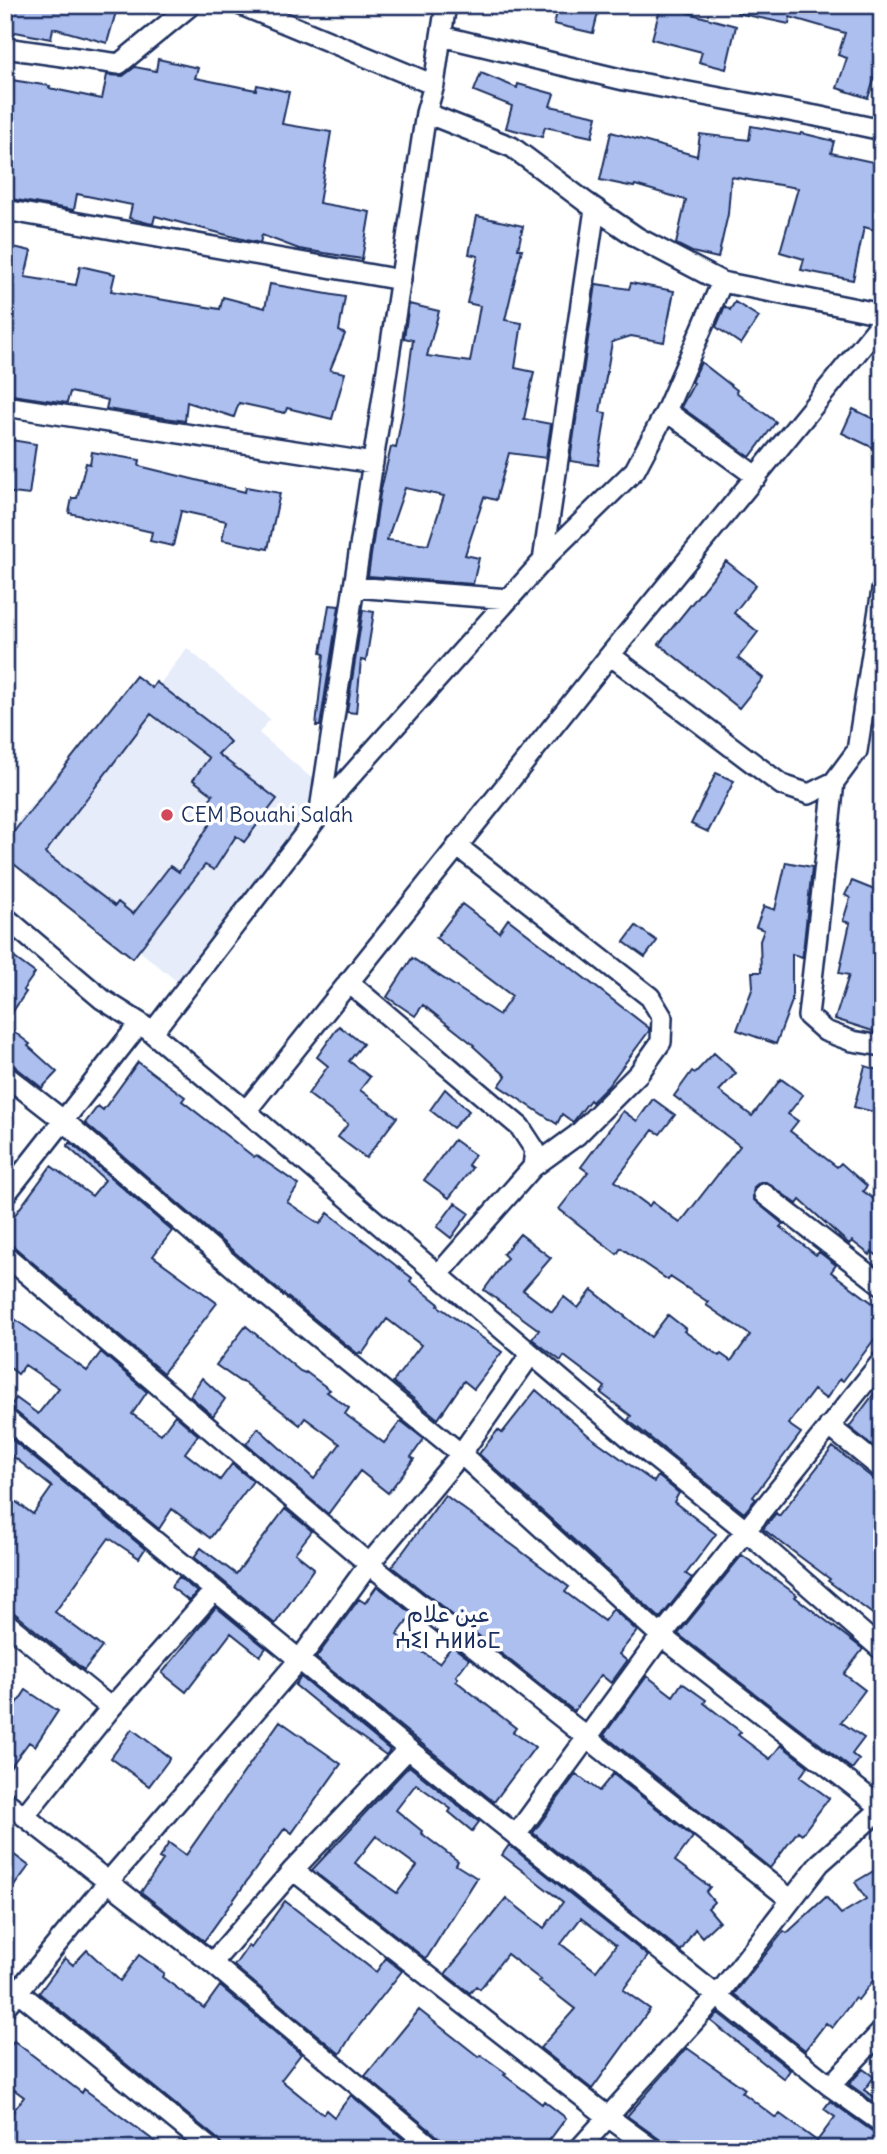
<svg xmlns="http://www.w3.org/2000/svg" width="887" height="2154" font-family="Delius,'Playpen Sans Arabic','Noto Sans Tifinagh',sans-serif">
<style>
.built{fill:#e6ecfa}
.building{fill:#acbfee;stroke:#1b2f5e;stroke-width:2;fill-rule:evenodd}
.lines{fill:none;stroke-linecap:round;stroke-linejoin:round}
.minor-casing{stroke:#1b2f5e;stroke-width:24}
.minor{stroke:#fff;stroke-width:19}
.poi-dot{fill:#d1495b;stroke:#fff;stroke-width:2.5}
.labels{text-anchor:middle;stroke-width:7;stroke-linejoin:round;paint-order:stroke}
.poi-label{font-size:21px;fill:#1b2f5e;stroke:#fff;text-anchor:start}
.neighbourhood-label{font-size:23px;fill:#1b2f5e;stroke:#fff}
</style>
<rect width="100%" height="100%" fill="#fff"/>
<filter id="ink" filterUnits="userSpaceOnUse"><feTurbulence type="fractalNoise" baseFrequency=".0143" numOctaves="2"/><feDisplacementMap in="SourceGraphic" scale="14" xChannelSelector="R" yChannelSelector="G"/><feConvolveMatrix kernelMatrix="1 2 1 2 8 2 1 2 1" color-interpolation-filters="sRGB"/></filter>
<g filter="url(#ink)">
<!-- built -->
<path class="built" d="M187 648 270 719 259 733 329 793 179 983 5 841V837L115 703 135 717Z"/>
<!-- building -->
<path class="building" d="M5 5H118L107 43 53 28 51 39 5 30Z
M559 5H600L593 33 554 24Z
M661 5H690L688 13 736 26 726 69 699 62 702 52 652 39Z
M738 5H882V56L868 98 837 88 847 58 838 55 845 33 790 17 789 24 737 13Z
M158 59 198 68 195 78 256 90 257 85 289 92 282 124 331 132 319 203 370 212 362 259 299 249 262 235 260 243 246 240 155 216 153 224 148 223 129 218 132 205 77 194 74 210 5 198V114L11 80 50 86 49 88 102 99 107 75 123 76 135 67 156 71Z
M481 73 517 88 518 84 554 94 550 106 597 116 592 137 545 127 542 137 506 128 512 106 474 91Z
M751 126 800 135 801 133 834 141 831 153 882 164V232L864 227 853 280 801 270 804 259 780 252 798 188 731 177 728 214 718 258 692 252 676 244 686 200 635 185 634 187 600 180 611 132 697 156 700 134 749 140Z
M477 216 523 226 518 249H522L505 320 522 323 515 368 534 372 524 419 551 424 546 458 509 453 496 500 484 497 465 555 479 558 473 584 368 576 380 494 391 447 396 448 405 399 413 340 404 338 409 304 439 311 427 356 470 362 480 306 467 303 478 256 469 254ZM405 488 444 496 428 545 387 540Z
M5 245 31 251 25 277 76 285 80 266 115 274 111 291 170 301 220 309 223 297 265 308 270 284 345 297 339 331 345 334 330 370 345 373 332 419 287 408 285 413 239 403 234 417 187 402 185 421 106 409 108 400 70 392 67 403 5 394Z
M631 283 674 291 664 342 631 336 612 342 600 412 606 413 598 465 570 461 596 284 629 289Z
M735 302 759 317 741 344 716 327 725 306 730 310Z
M701 362 737 390 736 392 776 422 750 457 681 407 694 383 692 382Z
M853 409 882 423V452L842 433Z
M5 439 36 444 29 495 5 492Z
M92 452 140 460 139 466 245 492 246 487 280 493 268 549 222 540 226 521 181 511 173 546 150 541 152 532 69 513 72 498H77L86 463 90 464Z
M726 561 756 585 734 613 758 632 738 658 763 678 739 708 659 644Z
M329 605 339 606 320 726H316L324 654 321 653Z
M363 610 374 612 366 661 361 660 356 713 347 712Z
M136 676 152 688 156 682 215 727 230 742 218 754 277 799 244 842 236 836 214 870 205 865 133 958 5 857V843ZM151 714 209 758 193 780 213 795 201 810 213 819 179 872 170 866 133 914 118 902 115 906 45 853Z
M716 773 734 781 708 832 691 824Z
M786 862 812 867 803 952 802 957 792 954V1001L776 1044 737 1030 753 987 752 972H761L760 941 764 930 756 927 764 906 775 910Z
M852 881 882 893V1024L879 1033 835 1019 849 975 839 973 850 923 843 921 850 898 845 895Z
M462 904 499 932 508 919 649 1028V1031L608 1086 592 1102 590 1100 573 1122 562 1114 557 1124 499 1086 506 1076 473 1046 474 1045 423 1005 415 1016 387 997 412 958 499 1015 512 996 436 938Z
M636 926 657 941 645 957 624 942Z
M5 951 35 973 23 990 26 992 5 1023Z
M5 1025 30 1044 28 1046 57 1072 42 1088 13 1065 5 1063Z
M339 1026 363 1044 349 1061 370 1077 360 1090 397 1117 366 1158 338 1137 348 1124 308 1094 328 1066 317 1057Z
M714 1053 736 1073 719 1091 752 1116 781 1079 803 1095 788 1114 798 1121 790 1131 837 1167 841 1163 867 1186 863 1191 882 1205V1259L872 1252 870 1255 852 1241 849 1244 800 1200 797 1204 766 1182H760L754 1187 753 1199 783 1224 780 1227 816 1255 819 1252 836 1265 831 1272 882 1310V1329L843 1381 840 1379 826 1399 814 1390 788 1424 801 1433 753 1497 756 1499 744 1513 628 1420 631 1416 601 1393 605 1387 564 1356 561 1361 532 1339 539 1330 484 1290 507 1258 503 1254 520 1234 551 1258 523 1290 552 1312 564 1297 578 1308 592 1290 651 1337 668 1315 686 1329 684 1331 719 1356 721 1354 731 1361 750 1335 706 1305 708 1302 670 1277 668 1280 621 1248 617 1254 559 1209 588 1172 581 1167 623 1111 637 1121 653 1099 675 1115 660 1134 653 1130 615 1181 649 1206 652 1202 680 1223 740 1146 674 1096 692 1071 695 1073Z
M138 1062 185 1097 182 1101 254 1157 256 1155 299 1185 287 1202 320 1224 328 1213 412 1278 410 1281 439 1304 438 1306 502 1352 474 1389 464 1381 438 1419 393 1382 421 1345 387 1319 362 1354 360 1352 358 1354 269 1282 85 1123 98 1106 103 1110Z
M865 1066 882 1071V1114L854 1107Z
M445 1089 469 1111 453 1128 430 1110Z
M454 1140 475 1155 468 1165 472 1168 449 1198 424 1180Z
M70 1142 172 1231 153 1256 217 1303 163 1373 13 1246 5 1243V1209L14 1216 51 1166 92 1196 105 1180 67 1146Z
M455 1203 469 1213 451 1238 437 1227Z
M5 1312 87 1371 101 1352 147 1392 132 1414 161 1434 175 1415 198 1435 185 1453 220 1480 232 1464 253 1481 210 1538 172 1509 159 1529 10 1407 16 1398 38 1414 59 1388 25 1365 18 1374 5 1364Z
M246 1326 300 1371 305 1373 306 1372 330 1390 327 1392 349 1408 345 1414 384 1443 401 1421 424 1439 411 1457 414 1459 388 1493 360 1471 328 1514 246 1444 258 1428 314 1479 340 1444 305 1418 300 1425 245 1383 239 1381 216 1365Z
M202 1378 225 1399 213 1416 190 1396Z
M882 1383V1453L849 1427Z
M536 1390 588 1435 654 1482 658 1476 679 1493 674 1502 716 1534 686 1574 692 1578 660 1618 479 1454 498 1430 502 1433Z
M5 1434 145 1549 139 1558 109 1538 55 1612 102 1647 84 1670 13 1612 5 1610V1494L33 1514 52 1487 5 1450Z
M833 1447 874 1479 882 1481V1621L828 1581 830 1579 763 1529 776 1513 779 1516Z
M445 1495 569 1587 565 1592 604 1621 613 1609 637 1631 619 1654 627 1661 611 1683 601 1675 574 1711 392 1567Z
M285 1509 312 1531 295 1553 314 1568 275 1624 194 1557 201 1548 236 1574Z
M742 1555 797 1595 795 1597 863 1649 844 1674 865 1690 841 1722 864 1738 852 1754 859 1760 852 1769 678 1634Z
M179 1577 197 1592 189 1601 171 1587Z
M377 1586 413 1614 397 1635 439 1663 452 1646 469 1659 456 1676 458 1678 456 1681 516 1728 513 1732 535 1747 494 1802 316 1658 359 1599 365 1603Z
M216 1607 266 1648 260 1656 231 1633 186 1692 162 1673Z
M647 1676 673 1696 682 1683 706 1700 704 1703 741 1732 738 1735 770 1759 781 1745 808 1766 800 1777 829 1798 802 1834 798 1831 770 1868 604 1735Z
M301 1677 390 1750 386 1755 339 1721 295 1685Z
M26 1690 58 1711 35 1746 29 1742 5 1774V1722Z
M280 1721 341 1764 292 1833 285 1828 204 1941 141 1892 163 1860 159 1858 169 1843 186 1855Z
M132 1729 170 1758 149 1786 111 1758Z
M409 1766 479 1822 472 1831 449 1812 451 1809 416 1784 396 1810 422 1831 421 1833 458 1861 456 1865 477 1878 426 1959 312 1870ZM376 1836 417 1866 397 1893 355 1863Z
M576 1774 599 1791 613 1774 693 1837 675 1861 710 1887 706 1892 714 1902 708 1908 719 1921 702 1937 695 1929 681 1951 533 1833Z
M509 1845 648 1956 623 1990 650 2009 592 2089 540 2048 575 2009 539 1981 541 1980 507 1954 480 1989 476 1986 470 1993 445 1974 506 1898 544 1928 563 1902 502 1855ZM581 1918 616 1945 596 1971 561 1944Z
M5 1848 29 1866 5 1898Z
M882 1866V1969L858 2000 855 1998 832 2028 826 2023 805 2050 734 1994 784 1931 787 1933 826 1897 841 1914 866 1899 855 1882Z
M285 1901 376 1972 386 1958 402 1971 351 2036 340 2054 234 1966 248 1946 251 1948Z
M87 1950 120 1981 139 1955 164 1973 162 1977 204 2008 220 1986 301 2054 281 2080 323 2114 326 2110 334 2117 351 2095 415 2149H223L219 2140 39 1993 65 1958 73 1965Z
M419 2010 479 2057 481 2055 506 2073 504 2075 542 2104 544 2101 566 2118 543 2149H446L442 2140 365 2076Z
M718 2013 790 2070 784 2079 711 2021Z
M14 2041 82 2093 84 2089 165 2149H5V2122L24 2097 5 2083V2052Z
M687 2048 745 2089 742 2092 776 2118 780 2114 817 2141 835 2117 824 2109 830 2101 875 2133 882 2135V2149H664L659 2139 627 2116Z
M863 2069 874 2077 864 2090 882 2102V2108L849 2084Z"/>
<g class="lines">
<defs>
<path id="minor" d="M241 5 434 85
M441 36 446 5
M5 48 119 64 191 5
M882 130 816 116 624 80 441 36 434 85 426 113 512 147 587 203 638 238 722 282 882 314
M5 210 401 280
M5 406 373 463
M666 411 757 477
M543 561 595 209
M354 587 509 599
M610 655 782 785 809 794 834 782 857 751 882 590
M834 782 808 1016 825 1031 852 1041 882 1046
M320 810 426 113
M457 846 650 997 662 1017 661 1042 639 1073 577 1135 533 1167
M5 917 102 999 140 1023 246 1111 631 1439 745 1530 882 1650
M348 982 520 1127 535 1150 533 1167 438 1275
M152 1033 340 788 549 554 635 470 666 411 722 282
M5 1075 64 1121 261 1291 461 1454 661 1636 882 1808
M246 1111 610 655 882 322
M764 1194 882 1285
M5 1195 140 1023
M5 1255 369 1564 790 1899
M5 1418 408 1749 830 2086 882 2123
M829 1426 882 1469
M5 1622 111 1708
M5 1801 212 1963 434 2149
M24 1816 111 1708 214 1591
M516 1835 661 1636 882 1361
M293 1870 607 2116 652 2149
M212 1963 293 1870 408 1749
M5 1981 211 2149
M5 2007 108 1882 300 1659 369 1564 461 1454 531 1354
M830 2086 882 2031
M579 2149 717 1996 820 1863 882 1808"/>
</defs>
<!-- minor casing -->
<use href="#minor" class="minor-casing"/>
<!-- minor -->
<use href="#minor" class="minor"/>
</g>
</g>
<!-- markers -->
<circle class="poi-dot" cx="167" cy="815" r="7"/>
<g class="labels">
<!-- poi labels -->
<g class="poi-label">
<text x="181" y="822">CEM Bouahi Salah</text>
</g>
<!-- neighbourhood labels -->
<g class="neighbourhood-label">
<text x="448" y="1622">عين علام<tspan x="448" dy="26">ⵄⵉⵏ ⵄⵍⵍⴰⵎ</tspan></text>
</g>
</g>
<!-- margin -->
<rect width="887" height="2154" fill="none" stroke="#fff" stroke-width="28"/>
<rect x="14" y="14" width="859" height="2126" fill="none" stroke="#1b2f5e" stroke-width="2.5" filter="url(#ink)"/>
</svg>
